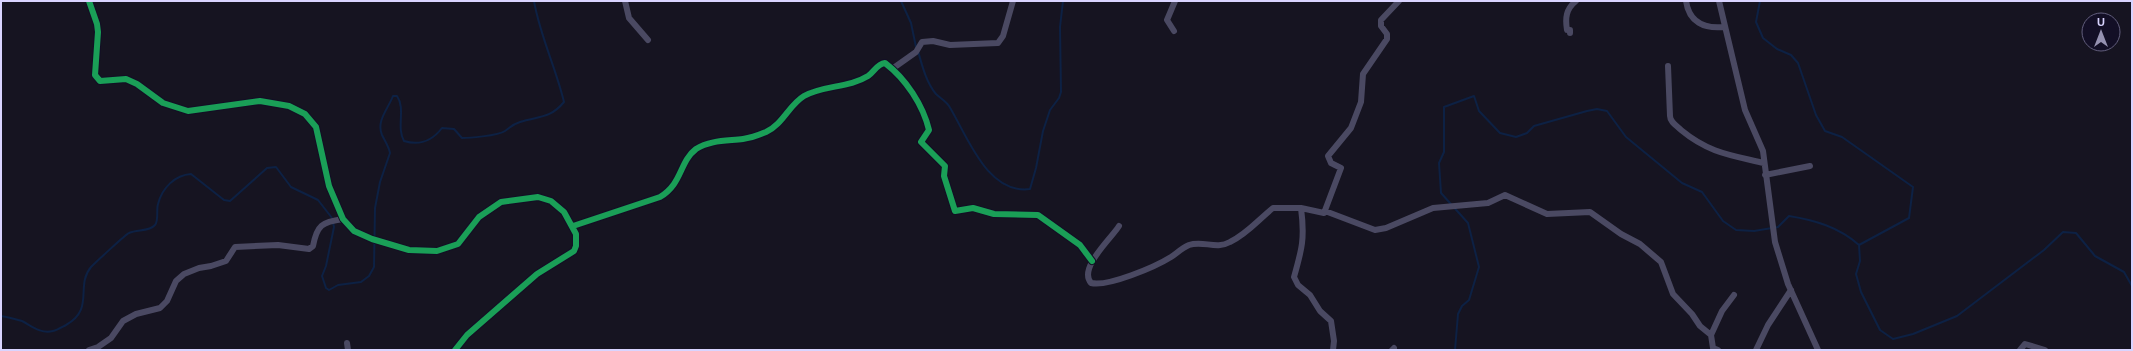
<svg xmlns="http://www.w3.org/2000/svg" width="2133" height="351" font-family="Arial,sans-serif">
<style>
.lines{fill:none;stroke-linecap:round;stroke-linejoin:round}
.stream{stroke:#0d2144;stroke-width:2}
.street{stroke:#4a4962;stroke-width:6}
.cycleway-casing{stroke:#130f26;stroke-width:8}
.cycleway{stroke:#1a9f57;stroke-width:6}
</style>
<rect width="100%" height="100%" fill="#161421"/>
<g class="lines">
<!-- stream -->
<path class="stream" d="M901 1 911 23 916 47
M1760 1 1756 22 1763 38 1777 49 1791 55 1798 63 1816 115 1825 131 1842 137 1913 187 1909 218 1859 245
M918 51C922 65 926 82 936 94 940 98 946 101 949 106 967 135 987 195 1030 189L1036 168 1043 131 1050 110 1059 98 1061 92 1060 27 1063 1
M1 316C8 317 15 319 22 321 32 326 40 334 53 331 57 330 62 327 66 325 95 309 75 286 91 267 95 263 126 234 129 233 137 229 149 232 155 225 159 220 156 210 158 204 162 188 175 175 191 174L224 200 230 201 267 168 276 167 291 187 318 200 332 218 334 227 326 266 322 276 326 288 329 290 338 285 361 282 369 276 374 267 375 208 380 182 390 153C389 147 385 141 382 135 376 121 388 109 393 96H397C406 109 396 127 404 141 420 146 432 141 442 128L454 129 462 138C467 138 498 136 505 131 511 127 511 125 520 122 538 116 550 119 564 102 556 68 540 36 534 1
M1455 350 1458 314 1462 306 1469 300 1479 267 1468 223 1441 193 1439 163 1444 152V107L1474 96 1479 111 1500 133 1516 137 1527 133 1534 126 1587 111 1597 109 1607 111 1626 137 1682 183 1702 192 1723 221 1736 230 1754 231 1778 227 1789 216C1814 220 1839 227 1859 245L1860 261 1856 274 1861 292 1880 330 1893 339 1913 334 1957 316 2044 250 2063 232 2076 233 2095 256 2124 272 2132 286"/>
<!-- street -->
<path class="street" d="M89 1 97 24 98 32 95 75 100 81 126 79 137 84 163 103 188 111 260 101 289 106 305 114 316 127 329 186 343 219 354 231 372 239 409 250 437 251 458 244 479 217 501 202 538 197 551 201 564 212 576 234V246L574 251 537 274 467 335 455 350
M625 1 629 18 648 40
M1686 1C1689 22 1704 29 1724 27
M1719 1 1745 110 1763 151 1775 242 1788 284 1818 350
M1174 31 1167 20 1175 1
M1570 33V30H1567C1565 18 1566 9 1576 1
M1668 66 1670 116C1670 122 1677 126 1681 130 1709 153 1730 155 1764 163
M892 69 916 52 922 42 933 41 950 45 998 43 1003 36 1013 1
M1765 175 1810 166
M1301 208C1305 238 1302 249 1294 277L1298 285 1310 295 1320 311 1331 321 1334 341 1333 350
M1325 211 1375 230 1386 228 1433 208 1488 203 1505 195 1547 214 1590 212 1621 234 1640 244 1661 262 1673 294 1692 314 1700 326 1711 335 1713 348 1718 350
M573 226 660 197C683 183 679 162 696 149 710 140 727 141 743 139 751 138 759 135 766 132 783 124 789 105 804 96 823 85 849 88 868 76 874 72 877 64 885 63 906 79 923 105 929 130L921 142 945 166 944 176 955 211 973 208 994 214 1038 215 1080 245 1092 261
M1119 226C1111 239 1078 268 1091 283 1108 287 1155 267 1171 257 1177 253 1182 248 1189 245 1203 240 1216 250 1230 242 1247 234 1258 220 1273 208H1301L1324 213 1341 168 1331 163 1328 156 1351 128 1361 102 1363 74 1387 39V34L1381 26V20L1399 1
M1711 335 1722 311 1734 295
M347 343 348 350
M89 350 98 347 111 338 123 321 136 314 160 308 167 301 176 281 184 274 199 268 211 266 226 261 235 247 278 245 309 249 313 246C317 225 322 222 343 219
M1392 350 1394 348
M1756 350 1768 325 1791 290
M2020 350 2025 344 2045 350"/>
<defs>
<path id="cycleway" d="M89 1 97 24 98 32 95 75 100 81 126 79 137 84 163 103 188 111 260 101 289 106 305 114 316 127 329 186 343 219 354 231 372 239 409 250 437 251 458 244 479 217 501 202 538 197 551 201 564 212 576 234V246L574 251 537 274 467 335 455 350
M573 226 660 197C683 183 679 162 696 149 710 140 727 141 743 139 751 138 759 135 766 132 783 124 789 105 804 96 823 85 849 88 868 76 874 72 877 64 885 63 906 79 923 105 929 130L921 142 945 166 944 176 955 211 973 208 994 214 1038 215 1080 245 1092 261"/>
</defs>
<!-- cycleway casing -->
<use href="#cycleway" class="cycleway-casing"/>
<!-- cycleway -->
<use href="#cycleway" class="cycleway"/>
</g>
<!-- border -->
<rect width="2133" height="351" fill="none" stroke="#d9d4ff" stroke-width="4"/>
<!-- north arrow -->
<g transform="translate(2101 32)"><circle r="19" fill="#130f26" stroke="#625e7d"/>
<path d="M0-3L7 15L0 10L-7 15Z" fill="#9591b1"/>
<text y="-6" font-size="11" font-weight="bold" text-anchor="middle" fill="#d9d4ff">U</text>
</g>
</svg>
